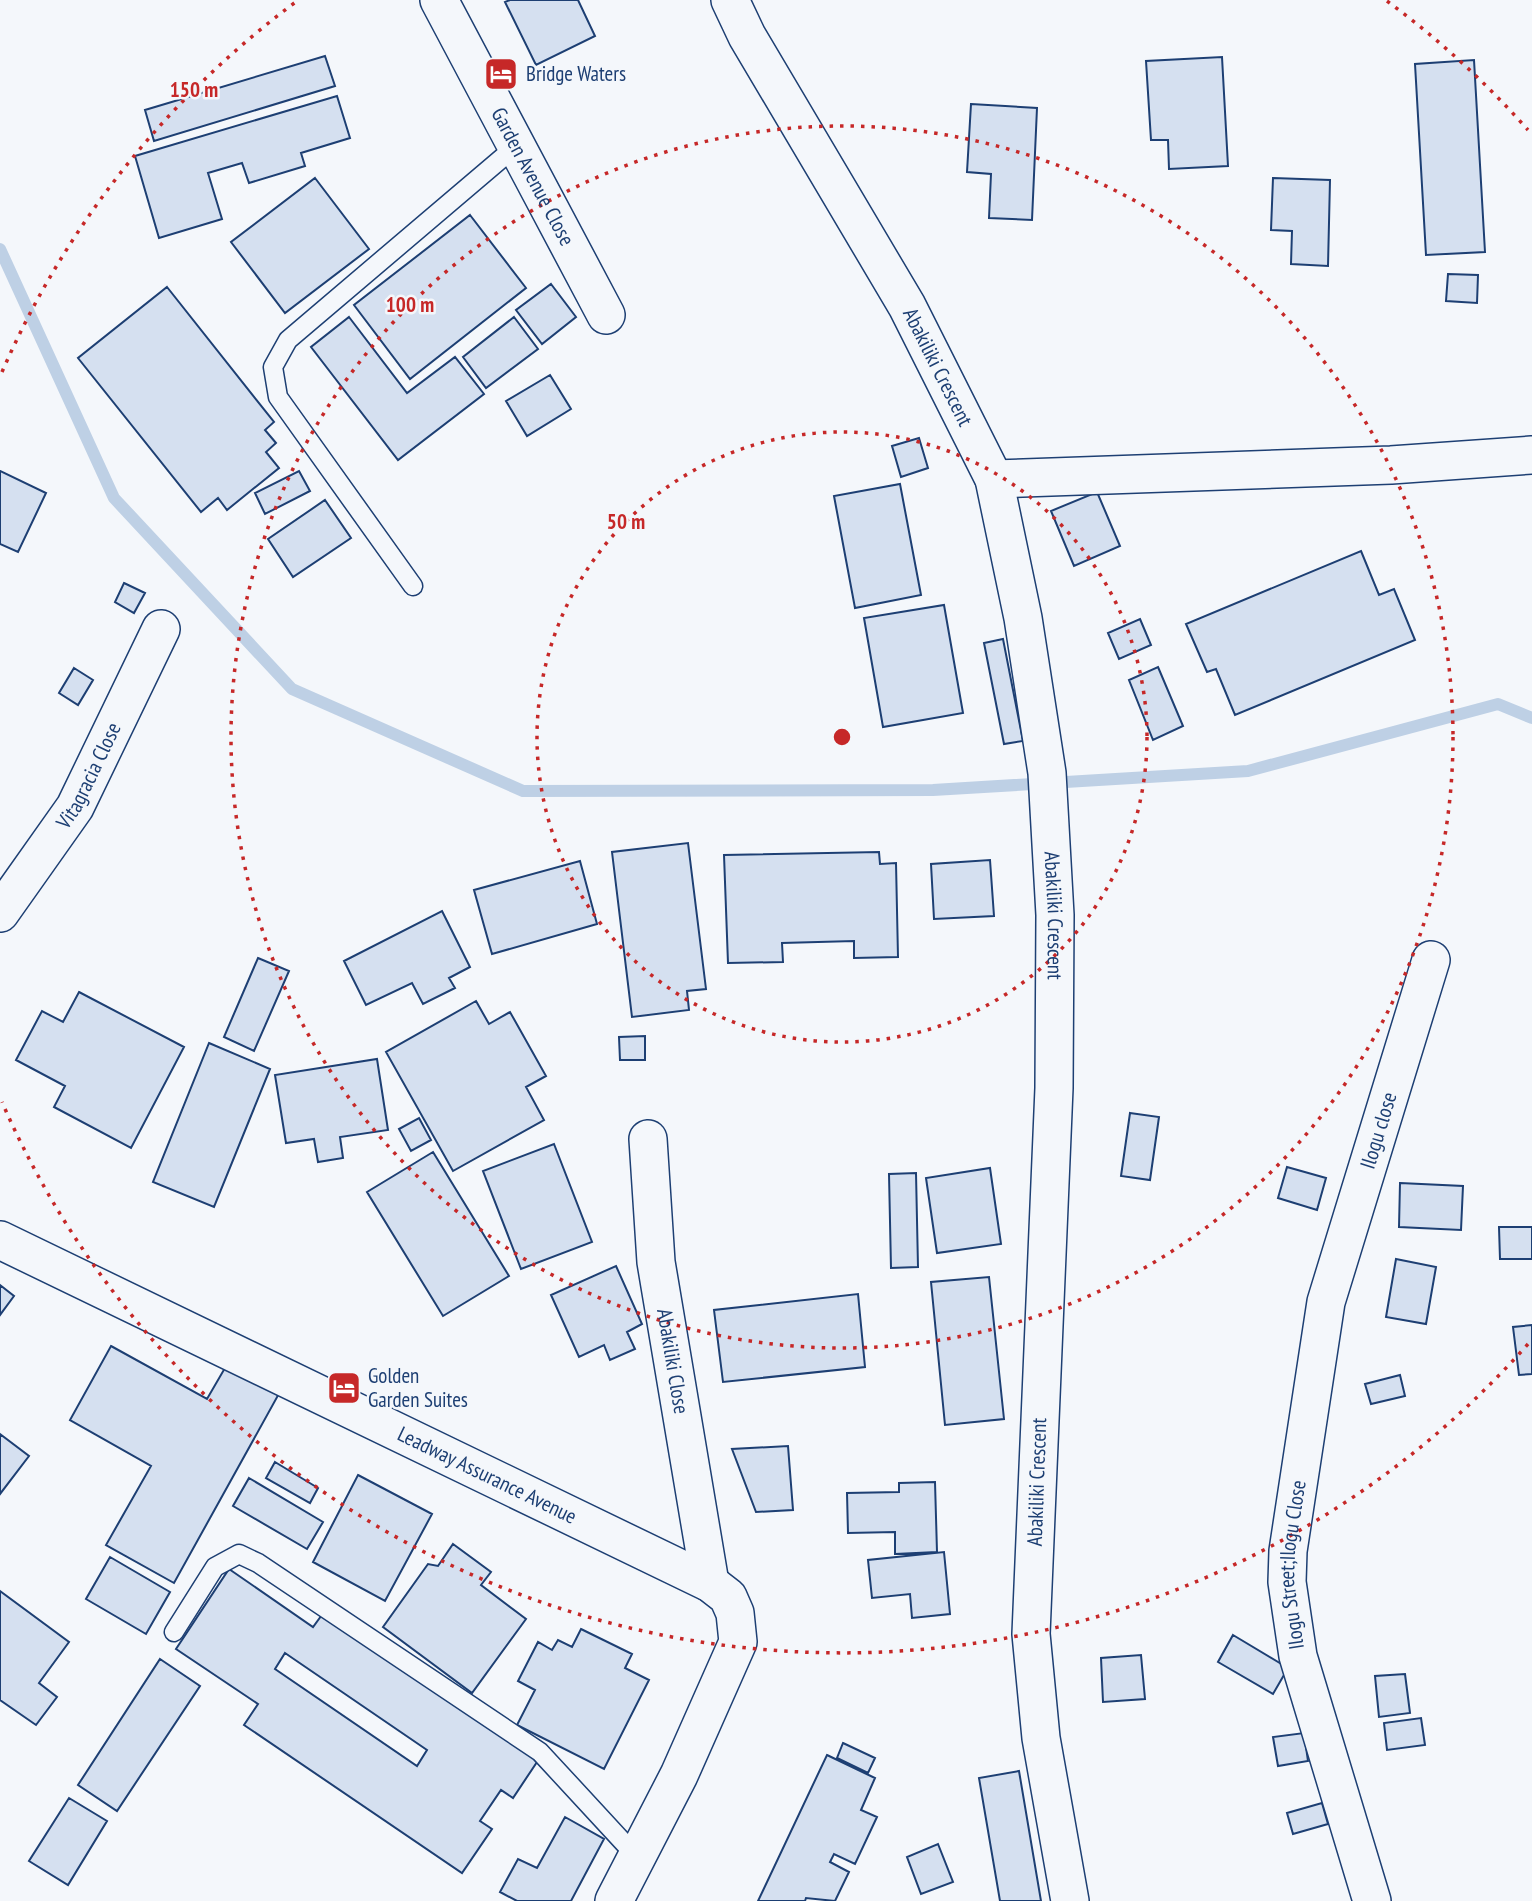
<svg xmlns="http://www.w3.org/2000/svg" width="1532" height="1901" font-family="'PT Sans Narrow',sans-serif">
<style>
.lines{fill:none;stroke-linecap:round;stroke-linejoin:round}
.stream{stroke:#bed0e5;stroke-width:12}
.building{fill:#d5e0f0;stroke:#1d3f73;stroke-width:2;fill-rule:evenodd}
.service-casing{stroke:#1d3f73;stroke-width:21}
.minor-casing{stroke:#1d3f73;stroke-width:40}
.service{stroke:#f4f7fb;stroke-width:18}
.minor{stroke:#f4f7fb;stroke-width:37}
.ring{fill:none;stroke:#c62828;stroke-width:3.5;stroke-dasharray:3.5 7}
.labels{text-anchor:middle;stroke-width:5;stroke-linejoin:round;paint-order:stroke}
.poi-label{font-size:21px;fill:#1d3f73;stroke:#f4f7fb;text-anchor:start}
.street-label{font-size:21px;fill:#1d3f73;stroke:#f4f7fb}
.centre{fill:#c62828;stroke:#f4f7fb;stroke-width:3.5}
.ring-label{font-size:21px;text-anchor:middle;font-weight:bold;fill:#c62828;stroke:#f4f7fb;stroke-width:5;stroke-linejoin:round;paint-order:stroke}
</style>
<rect width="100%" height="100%" fill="#f4f7fb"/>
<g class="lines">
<!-- stream -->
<path class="stream" d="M0 249 114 498 292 689 523 791 933 790 1248 771 1498 704 1532 718"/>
</g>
<!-- building -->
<path class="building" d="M510 0H578L595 36 536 65 505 2Z
M325 56 335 86 154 141 145 110Z
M1222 57 1228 166 1169 169 1168 140H1151L1146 61Z
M1474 60 1485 252 1426 255 1415 64Z
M337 96 350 138 301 153 305 166 249 183 242 163 208 173 222 219 159 238 135 156Z
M971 104 1037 108 1032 220 989 218 991 174 967 172Z
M315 178 369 249 285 313 231 242Z
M1273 178 1330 180 1328 266 1291 264 1292 231 1271 230Z
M470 215 526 288 410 379 354 305Z
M1448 274 1478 275 1477 303 1446 301Z
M551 284 576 317 542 344 516 310Z
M167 287 274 422 265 430 276 443 266 452 279 468 227 510 218 498 201 512 78 358Z
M349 317 407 393 455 357 484 394 398 460 311 347Z
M514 317 538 349 486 388 463 357Z
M550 375 571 409 527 436 506 401Z
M919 438 928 468 901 477 892 446Z
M0 471 46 493 18 552 0 544Z
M299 471 310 491 265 514 255 493Z
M900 484 921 595 855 608 834 496Z
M1097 492 1120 546 1074 566 1051 511Z
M325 500 351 538 293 577 268 539Z
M1361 551 1379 595 1394 589 1415 640 1235 715 1216 669 1207 672 1186 624Z
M124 583 145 593 134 613 115 602Z
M944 605 963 713 883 727 864 618Z
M1140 619 1151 645 1119 659 1108 633Z
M1003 639 1023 741 1004 744 984 643Z
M1158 667 1183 726 1153 740 1129 680Z
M74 668 93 680 78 705 59 693Z
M688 843 706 989 687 991 689 1010 632 1017 612 852Z
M879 852 880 864 896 863 898 957 854 958V941L782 943 783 962 728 963 724 855Z
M990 860 994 916 934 919 931 864Z
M580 861 597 924 492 954 474 890Z
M442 911 470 967 449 978 455 988 423 1004 412 983 366 1005 344 961Z
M258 958 289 971 254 1051 224 1037Z
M79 992 184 1047 131 1148 54 1107 65 1086 16 1060 42 1011 63 1022Z
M476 1001 489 1024 510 1012 546 1076 526 1087 544 1120 453 1171 386 1052Z
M645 1036V1060H620L619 1037Z
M209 1043 270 1069 214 1207 153 1182Z
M377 1059 388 1130 340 1137 343 1158 318 1162 314 1139 286 1143 275 1075Z
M1130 1113 1159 1117 1150 1180 1121 1176Z
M419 1118 431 1140 411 1151 399 1129Z
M554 1144 592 1242 521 1269 483 1171Z
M433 1152 509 1276 443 1316 367 1192Z
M1287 1167 1326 1178 1317 1210 1278 1198Z
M990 1168 1001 1244 937 1253 926 1178Z
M916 1173 918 1267 891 1268 889 1174Z
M1400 1183 1463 1186 1461 1230 1399 1227Z
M1499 1227H1532V1259H1500Z
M1396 1259 1436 1267 1426 1324 1386 1317Z
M616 1266 642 1324 627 1332 635 1349 610 1360 604 1345 579 1357 551 1295Z
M989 1277 1004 1419 945 1425 931 1282Z
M0 1285 14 1296 0 1315Z
M858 1294 865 1367 723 1382 714 1310Z
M1532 1325V1374L1519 1375 1513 1327Z
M111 1346 207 1399 229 1361 281 1390 174 1583 106 1545 151 1466 70 1420Z
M1400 1375 1405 1396 1371 1404 1365 1384Z
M0 1434 29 1456 0 1494Z
M788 1446 793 1510 756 1512 732 1449Z
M275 1462 318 1488 310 1503 266 1478Z
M358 1475 432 1514 385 1601 313 1562Z
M249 1478 323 1522 307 1549 233 1506Z
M935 1482 937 1552 895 1554V1532L848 1533 847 1493 899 1492V1483Z
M453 1544 491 1572 481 1585 526 1619 472 1693 383 1627 428 1564 438 1566Z
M944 1552 950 1614 912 1618 910 1594 872 1598 868 1560Z
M110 1557 170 1592 146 1634 86 1599Z
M229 1569 313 1627 324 1612 539 1759 513 1798 501 1790 480 1821 492 1829 462 1873 244 1725 258 1704 176 1649ZM285 1653 427 1750 417 1766 275 1669Z
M0 1591 69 1642 39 1683 57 1697 36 1725 0 1700Z
M581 1629 632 1654 625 1668 649 1680 604 1769 517 1725 535 1690 518 1681 538 1642 552 1650 558 1640 572 1647Z
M1233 1635 1288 1668 1273 1694 1218 1662Z
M1141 1655 1145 1699 1103 1702 1101 1658Z
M160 1659 200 1686 117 1811 78 1785Z
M1405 1674 1410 1713 1379 1717 1375 1676Z
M1421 1718 1425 1745 1387 1750 1384 1723Z
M1304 1733 1308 1761 1278 1766 1273 1737Z
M843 1743 875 1758 868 1773 837 1758Z
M827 1755 875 1778 861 1810 877 1817 855 1864 834 1854 830 1862 849 1872 835 1901 806 1898 805 1901H758Z
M1019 1771 1041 1901H1000L979 1778Z
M69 1798 107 1821 68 1885 29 1861Z
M1322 1803 1328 1824 1293 1834 1287 1813Z
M565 1817 604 1839 571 1901H517L500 1892 518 1859 537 1868Z
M938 1844 953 1882 921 1894 907 1857Z"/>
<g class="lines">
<defs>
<path id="service" d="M413 586 278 397 273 367 288 340 515 147
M174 1632 215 1567 239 1554 258 1563 540 1752 637 1857"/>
<g id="minor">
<path id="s1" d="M439 0 606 315"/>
<path id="s2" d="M730 0 747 36 907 306 994 479 1023 618 1047 773 1055 915 1054 1088 1031 1634 1041 1738 1070 1901"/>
<path d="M994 479 1391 465 1532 455"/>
<path id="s3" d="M0 913 75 807 161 629"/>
<path id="s4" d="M648 1139 656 1262 710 1583"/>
<path id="s5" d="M0 1240 710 1583 728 1597 735 1613 738 1642 679 1775 614 1901"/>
<path id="s6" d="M1372 1901 1298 1656 1287 1582 1288 1551 1326 1302 1431 960"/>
</g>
</defs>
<!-- service casing -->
<use href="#service" class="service-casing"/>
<!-- minor casing -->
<use href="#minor" class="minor-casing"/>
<!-- service -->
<use href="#service" class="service"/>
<!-- minor -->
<use href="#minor" class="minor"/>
</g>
<!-- distance rings -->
<g class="ring">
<circle cx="842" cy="737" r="305"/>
<circle cx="842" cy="737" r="611"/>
<path d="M1528 1344A916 916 0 0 1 2 1102M2 372A916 916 0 0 1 297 1M1387 1A916 916 0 0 1 1528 130"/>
</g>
<!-- icons -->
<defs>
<symbol id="hotel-square" viewBox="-11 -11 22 22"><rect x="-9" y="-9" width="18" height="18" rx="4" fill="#c62828" stroke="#f4f7fb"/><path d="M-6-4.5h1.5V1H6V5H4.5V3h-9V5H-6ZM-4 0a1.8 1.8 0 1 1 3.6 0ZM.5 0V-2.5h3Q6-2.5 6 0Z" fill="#fff"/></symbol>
</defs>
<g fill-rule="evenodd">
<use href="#hotel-square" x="482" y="55" width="38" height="38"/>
<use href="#hotel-square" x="325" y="1369" width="38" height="38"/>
</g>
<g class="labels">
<!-- poi labels -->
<g class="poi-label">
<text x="526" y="81">Bridge Waters</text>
<text x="368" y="1383">Golden<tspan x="368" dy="24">Garden Suites</tspan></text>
</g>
<!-- street labels -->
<g class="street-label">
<text dy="7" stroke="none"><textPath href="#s1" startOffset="200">Garden Avenue Close</textPath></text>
<text dy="7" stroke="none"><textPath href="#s2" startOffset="422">Abakiliki Crescent</textPath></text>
<text dy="7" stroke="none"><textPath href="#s3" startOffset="164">Vitagracia Close</textPath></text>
<text dy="7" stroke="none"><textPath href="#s2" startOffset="989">Abakiliki Crescent</textPath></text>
<text dy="7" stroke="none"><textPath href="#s6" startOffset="793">Ilogu close</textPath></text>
<text dy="7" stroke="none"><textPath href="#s4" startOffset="224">Abakiliki Close</textPath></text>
<text dy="7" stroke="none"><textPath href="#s5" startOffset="541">Leadway Assurance Avenue</textPath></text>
<text transform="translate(1037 1482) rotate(-88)" y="7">Abakiliki Crescent</text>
<text dy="7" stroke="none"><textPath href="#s6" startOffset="348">Ilogu Street;Ilogu Close</textPath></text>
</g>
</g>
<circle cx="842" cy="737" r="10" class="centre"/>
<g class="ring-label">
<text x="194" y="97">150 m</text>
<text x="410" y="312">100 m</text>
<text x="626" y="529">50 m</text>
</g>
</svg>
